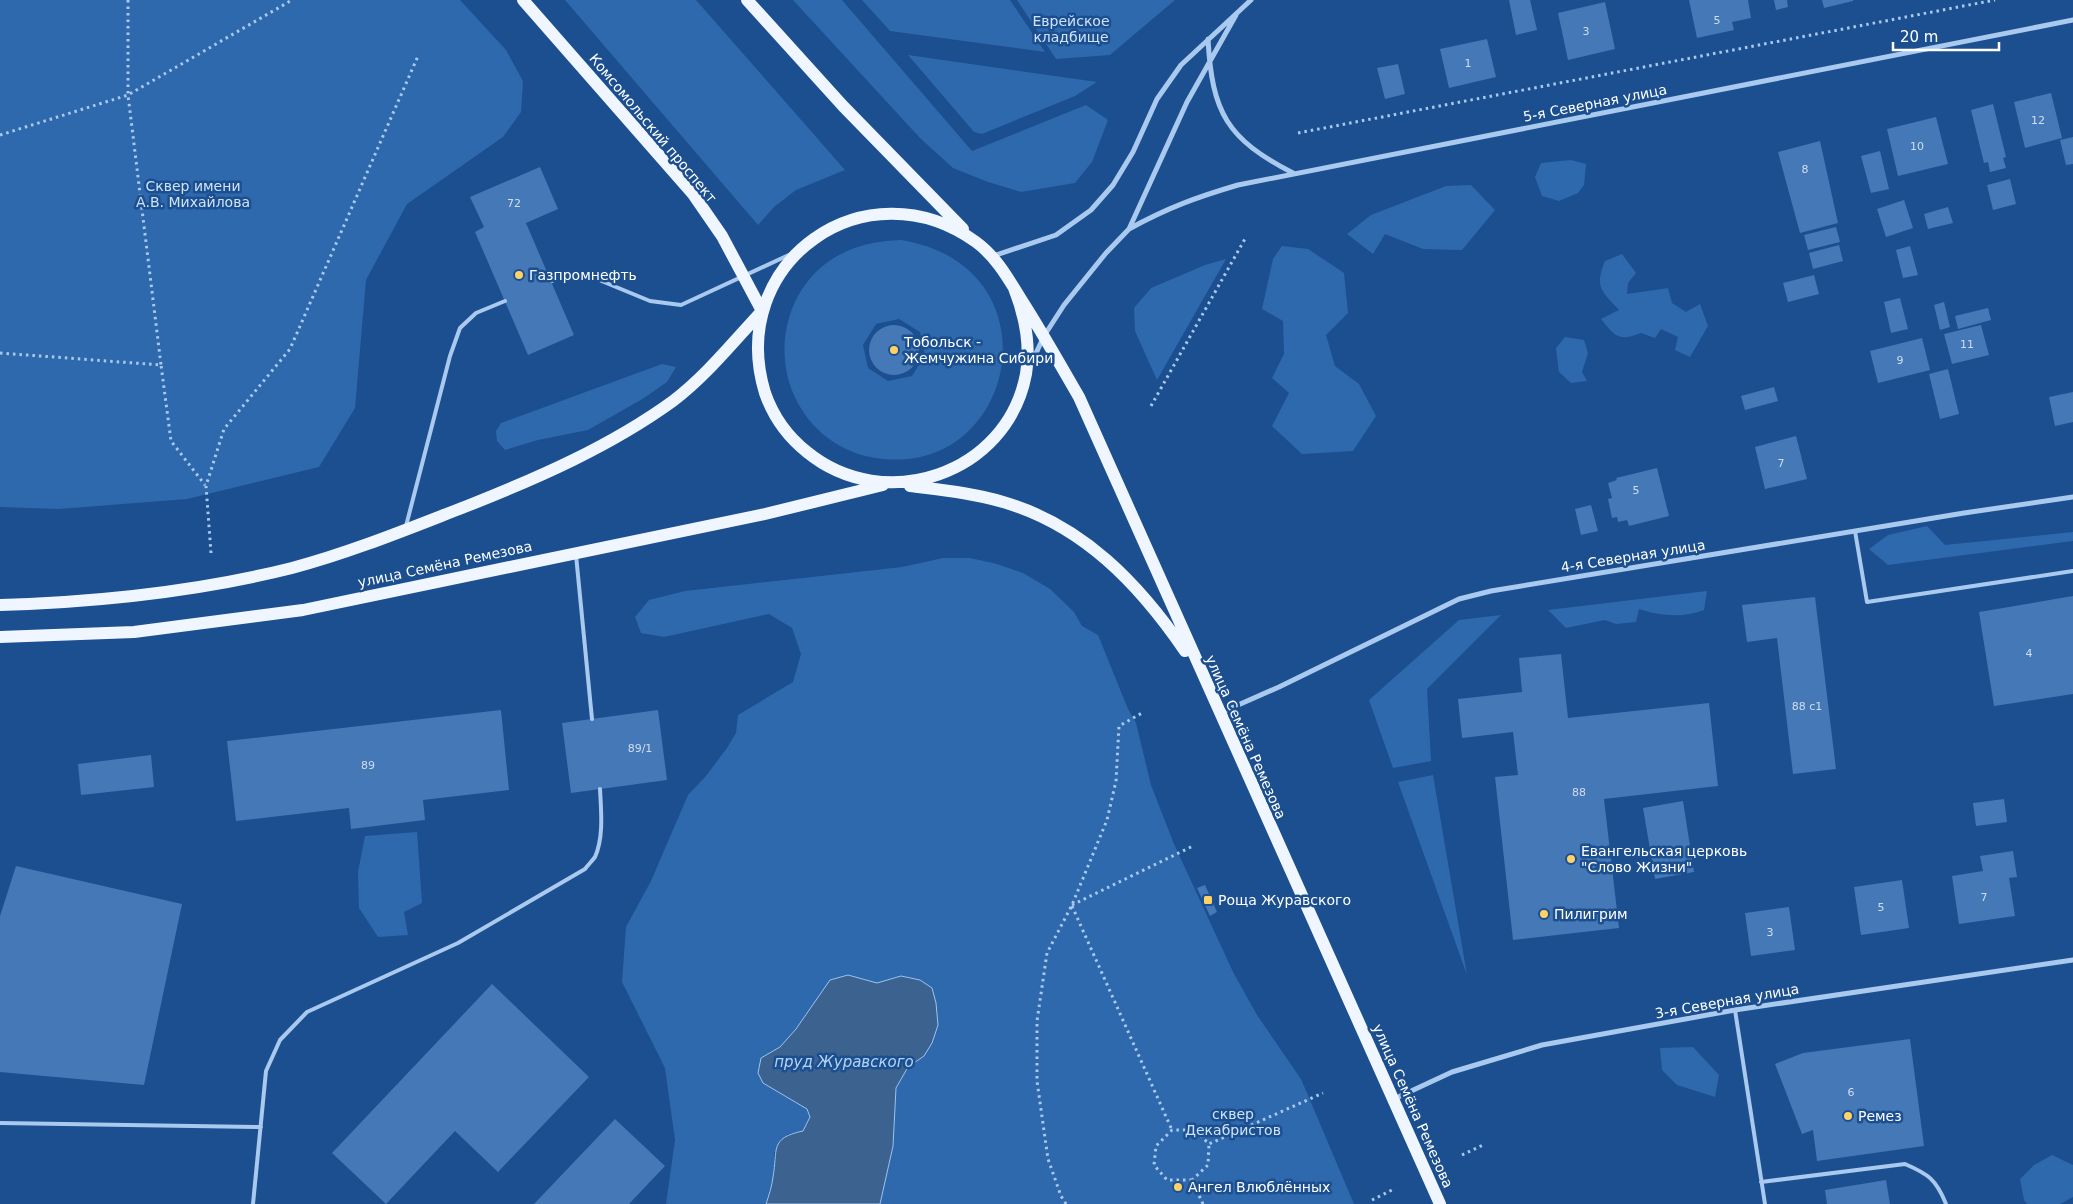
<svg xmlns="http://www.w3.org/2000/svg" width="2073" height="1204" font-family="'DejaVu Sans',sans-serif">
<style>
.green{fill:#2e69ad;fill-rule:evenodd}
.water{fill:#3c6290;stroke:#9cc4f0}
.building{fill:#4478b7}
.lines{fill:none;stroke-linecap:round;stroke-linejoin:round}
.path{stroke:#a9c9ee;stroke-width:3;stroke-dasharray:2.5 4;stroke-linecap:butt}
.service{stroke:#a9c9ee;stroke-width:4}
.minor{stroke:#a9c9ee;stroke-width:5}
.primary{stroke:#f0f6ff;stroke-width:12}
.poi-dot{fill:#ffd166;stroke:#1b4f8f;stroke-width:2}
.labels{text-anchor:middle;stroke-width:5;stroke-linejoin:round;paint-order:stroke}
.number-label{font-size:11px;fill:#d0dded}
.park-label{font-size:14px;fill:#cfe3fa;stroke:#1b4f8f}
.street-label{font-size:14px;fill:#fff;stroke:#1b4f8f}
.poi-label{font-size:14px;fill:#fff;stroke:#1b4f8f;text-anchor:start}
.water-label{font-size:15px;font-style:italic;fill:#b5d3f5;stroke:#1b4f8f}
</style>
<rect width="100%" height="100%" fill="#1b4f8f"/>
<!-- green -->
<path class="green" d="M0 0H460L506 50 523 81 521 112 503 137 407 204 366 280 355 408 319 467 187 499 59 509 0 507Z
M565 0H696L845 170 796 190 774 207 758 225Z
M793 0H842L972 151 1086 105 1108 120 1092 162 1075 183 1021 192 988 182 953 168 920 138Z
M862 0H1010L1045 52 890 31Z
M1017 0H1175L1110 55 1056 59Z
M908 55 1097 82 1075 96 982 134 974 132Z
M1571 160 1586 164 1584 185 1578 193 1559 201 1542 196 1535 177 1541 163Z
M1471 185 1495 210 1462 250 1423 249 1385 234 1373 254 1347 234 1371 215 1446 186Z
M901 240C1061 266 1017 480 876 458 847 454 820 437 804 413 768 362 783 285 839 255 859 244 879 241 901 240ZM899 319 920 332 925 355 912 376 888 381 868 368 863 345 876 324Z
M1282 246 1308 249 1344 273 1348 313 1326 335 1335 366 1359 384 1376 416 1353 451 1302 454 1272 426 1289 393 1272 378 1284 354 1283 321 1262 309 1273 259Z
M1622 254 1636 273 1628 283 1627 294 1668 288 1672 303 1686 312 1700 304 1708 326 1690 357 1675 350 1678 337 1661 329 1655 338 1641 333C1618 342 1615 336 1601 319L1619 310C1602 291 1594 288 1605 261Z
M1226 259 1157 380 1135 331 1134 308 1151 288 1205 265Z
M1565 337 1584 340 1588 353 1582 372 1587 381 1571 383 1559 372 1556 348Z
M662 364 676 367 667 382 644 398 588 430 538 440 505 450 497 441 496 431 501 423Z
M1927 526 1945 545 2073 532V541L1888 565 1869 549 1888 535Z
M943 558H970L997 564 1023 573 1050 589 1074 612 1082 626 1098 635 1128 709 1136 723 1151 785 1174 844 1233 972 1257 1015 1301 1079 1354 1204H880L893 1146 896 1088 908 1067 924 1056 901 976 877 983 848 975 830 980 796 1029 780 1047 761 1058 763 1083 807 1109 810 1117 803 1131 788 1134 774 1153V1176L766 1204H666L675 1140 665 1068 622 982 626 927 651 881 688 795 706 776 727 748 736 733 738 715 793 682 801 654 792 628 769 614 664 637 641 633 635 617 649 600 685 591 902 567Z
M1707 591 1704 610C1684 618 1659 616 1639 609L1636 622 1616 624 1605 620 1566 628 1548 610Z
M1501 615 1427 689 1431 761 1393 768 1369 700 1459 620Z
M1433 775 1467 975 1398 782Z
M417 832 422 903 404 912 408 935 378 937 359 908 358 872 365 836Z
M1693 1047 1719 1075 1715 1097 1677 1085 1662 1070 1660 1048Z
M2052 1155 2073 1165V1197L2060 1204H2027L2024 1200 2020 1179 2034 1165Z"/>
<!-- water -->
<path class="water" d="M848 975 877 983 901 976 920 980 932 988 936 1003 938 1025 932 1043 924 1056 908 1067 896 1088 893 1146 880 1204H766C769 1195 772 1186 773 1177 778 1150 769 1138 803 1131L810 1117 807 1109 763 1083 758 1073 761 1058 780 1047 796 1029 830 980Z"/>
<!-- building -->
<path class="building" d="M1509 0H1530L1537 30 1516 35Z
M1689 0H1748L1751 18 1732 22 1734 30 1697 38Z
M1774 0H1787L1788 7 1776 10Z
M1822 0H1853V1L1824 8Z
M1605 2 1615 49 1568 60 1558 13Z
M1487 39 1496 77 1449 88 1440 49Z
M1398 64 1405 94 1385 99 1377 68Z
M2051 93 2062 138 2025 148 2014 102Z
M1993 104 2006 157 2003 158 2006 168 1990 172 1988 162 1984 163 1971 110Z
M1936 117 1948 164 1898 176 1887 129Z
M2073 137V164L2066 165 2060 140Z
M1820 141 1838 223 1800 233 1778 152Z
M1880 151 1889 189 1871 193 1861 156Z
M540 167 558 209 526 223 574 335 528 355 475 232 484 227 470 197Z
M2010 179 2016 204 1993 210 1987 185Z
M1904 200 1913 228 1886 237 1877 209Z
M1948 207 1953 223 1928 229 1924 214Z
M1836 227 1840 242 1808 250 1804 235Z
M1839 245 1843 261 1813 269 1809 253Z
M1910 246 1918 275 1903 278 1896 250Z
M1814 275 1819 294 1788 302 1783 283Z
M1900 298 1908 329 1891 333 1884 302Z
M1944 302 1950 327 1940 330 1934 305Z
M1988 308 1991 320 1958 329 1955 316Z
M869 350a25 25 0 1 1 50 0a25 25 0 1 1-50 0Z
M1981 325 1989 355 1952 364 1944 334Z
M1922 338 1930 370 1878 383 1870 351Z
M1948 369 1959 414 1940 419 1929 374Z
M1774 387 1778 401 1745 410 1741 396Z
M2073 392V422L2055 426 2049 397Z
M1796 436 1807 479 1765 489 1755 447Z
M1657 468 1669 516 1629 526 1627 520 1618 522 1617 517 1612 518 1608 499 1612 498 1608 483 1617 480 1616 478Z
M1591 505 1598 531 1581 535 1575 509Z
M2073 596V694L1994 706 1979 612Z
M1815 597 1836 769 1793 774 1777 638 1747 642 1742 605Z
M1561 654 1568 718 1709 703 1718 786 1604 799 1619 928 1513 940 1495 777 1518 775 1513 732 1462 738 1458 699 1522 692 1519 658Z
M501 710 509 790 423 800 425 820 351 829 349 808 236 821 227 741Z
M658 710 667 780 571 793 562 723Z
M151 755 154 787 81 795 78 764Z
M2004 799 2007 822 1976 826 1973 803Z
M1683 801 1694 872 1655 879 1643 808Z
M2013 851 2017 877 2009 878 2015 916 1959 924 1952 876 1983 871 1980 856Z
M16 866 182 904 144 1085 0 1072V916Z
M1902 880 1909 928 1861 935 1854 887Z
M1205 885 1217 912 1210 916 1197 888Z
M1789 907 1795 950 1751 956 1745 913Z
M492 984 589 1077 498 1172 455 1131 386 1204 332 1153Z
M1910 1039 1924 1146 1817 1161 1813 1130 1802 1134 1775 1064 1803 1053Z
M615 1119 665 1166 629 1204H534Z
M1886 1180 1890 1204H1827L1825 1190Z"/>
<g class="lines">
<!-- path -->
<path class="path" d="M128 0V95L161 365
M1298 133 1995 0
M0 135 128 95 292 0
M0 353 161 365 171 441 205 485
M1151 406 1246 237
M211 553 206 486 224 429 290 349 418 56
M1072 905 1193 846
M1072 906 1172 1130
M1462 1155 1485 1144
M1192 1180H1167L1154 1165 1156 1146 1172 1130H1195L1209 1144 1323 1093
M1372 1200 1394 1189
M1066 1204 1061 1196 1048 1159 1037 1081V1021L1047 953 1072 905 1107 820 1116 781 1119 726 1142 713
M1203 1204 1192 1180 1208 1165 1209 1144"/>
<!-- service -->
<path class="service" d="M552 281 568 274 587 275 650 301 681 305 791 254
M406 526 450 356 460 328 476 313 505 301
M1855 531 1867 602 2073 571
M576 555 592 719
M1735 1010 1765 1204
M0 1123 261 1127
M1761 1182 1905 1164C1928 1174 1936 1179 1946 1204
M253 1204 266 1071 280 1040 307 1012 458 943 585 869C588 865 592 861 595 857 604 837 601 810 600 789"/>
<!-- minor -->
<path class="minor" d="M1208 39C1212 113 1227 139 1293 173
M1129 229C1167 208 1197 197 1238 185L2073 20
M993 256 1056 235 1091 210 1113 185 1133 152 1157 99 1181 65 1251 0
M1031 364 1044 336 1064 305 1106 253 1129 229 1187 102 1236 15
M1220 713 1279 687 1459 599 1491 591 1964 513 2073 497
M1394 1099 1452 1072 1542 1045 1735 1010 2073 960"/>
<!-- primary -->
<path class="primary" d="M747 0 843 106 963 229
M1014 288C1025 316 1031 344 1026 374 1007 475 884 515 807 452 788 437 773 416 765 393 725 262 866 163 976 242 998 258 1010 282 1024 304 1043 334 1061 366 1079 397L1440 1204
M910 486C941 490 973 493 1003 502 1083 525 1139 584 1185 651
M0 605C98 602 196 592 292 568 352 552 410 528 467 506 538 478 611 446 673 401 706 376 734 341 762 311L722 236 693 194 523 0
M0 637 134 632 303 610 765 514 883 485"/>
</g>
<!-- markers -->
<g class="poi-dot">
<circle cx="519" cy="275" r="5"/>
<circle cx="894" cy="350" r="5"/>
<circle cx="1571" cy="859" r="5"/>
<rect x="1203" y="895" width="10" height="10" rx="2.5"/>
<circle cx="1544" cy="914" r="5"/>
<circle cx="1848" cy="1116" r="5"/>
<circle cx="1178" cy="1187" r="5"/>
</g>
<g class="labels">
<!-- number labels -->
<g class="number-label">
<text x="1717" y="24">5</text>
<text x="1586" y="35">3</text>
<text x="1468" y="67">1</text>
<text x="2038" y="124">12</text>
<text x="1917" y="150">10</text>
<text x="1805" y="173">8</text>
<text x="514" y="207">72</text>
<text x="1967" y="348">11</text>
<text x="1900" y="364">9</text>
<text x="1781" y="467">7</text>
<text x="1636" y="494">5</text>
<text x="2029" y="657">4</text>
<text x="1807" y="710">88 с1</text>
<text x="640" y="752">89/1</text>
<text x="368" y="769">89</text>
<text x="1579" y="796">88</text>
<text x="1984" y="901">7</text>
<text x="1881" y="911">5</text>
<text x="1770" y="936">3</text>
<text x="1851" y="1096">6</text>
</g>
<!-- park labels -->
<g class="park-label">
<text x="1071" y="26">Еврейское<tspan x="1071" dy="16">кладбище</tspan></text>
<text x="193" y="191">Сквер имени<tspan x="193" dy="16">А.В. Михайлова</tspan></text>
<text x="1233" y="1119">сквер<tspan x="1233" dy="16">Декабристов</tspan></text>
</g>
<!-- street labels -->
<g class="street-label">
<text transform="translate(1595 103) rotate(-11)" y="5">5-я Северная улица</text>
<text transform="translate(653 128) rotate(50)" y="5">Комсомольский проспект</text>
<text transform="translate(1633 556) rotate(-9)" y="5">4-я Северная улица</text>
<text transform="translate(445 564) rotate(-12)" y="5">улица Семёна Ремезова</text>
<text transform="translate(1246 737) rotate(66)" y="5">улица Семёна Ремезова</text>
<text transform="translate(1727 1001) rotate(-10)" y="5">3-я Северная улица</text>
<text transform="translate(1413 1106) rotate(66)" y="5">улица Семёна Ремезова</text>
</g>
<!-- poi labels -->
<g class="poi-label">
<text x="529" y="280">Газпромнефть</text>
<text x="904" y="347">Тобольск -<tspan x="904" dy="16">Жемчужина Сибири</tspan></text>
<text x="1581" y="856">Евангельская церковь<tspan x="1581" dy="16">"Слово Жизни"</tspan></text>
<text x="1218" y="905">Роща Журавского</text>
<text x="1554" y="919">Пилигрим</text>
<text x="1858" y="1121">Ремез</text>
<text x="1188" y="1192">Ангел Влюблённых</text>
</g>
<!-- water labels -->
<g class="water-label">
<text x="844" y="1067">пруд Журавского</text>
</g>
</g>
<!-- scale -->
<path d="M1893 42v8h106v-8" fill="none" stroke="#ffffff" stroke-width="2.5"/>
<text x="1900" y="42" font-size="15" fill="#ffffff" stroke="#1b4f8f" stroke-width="4" paint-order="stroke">20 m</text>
</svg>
